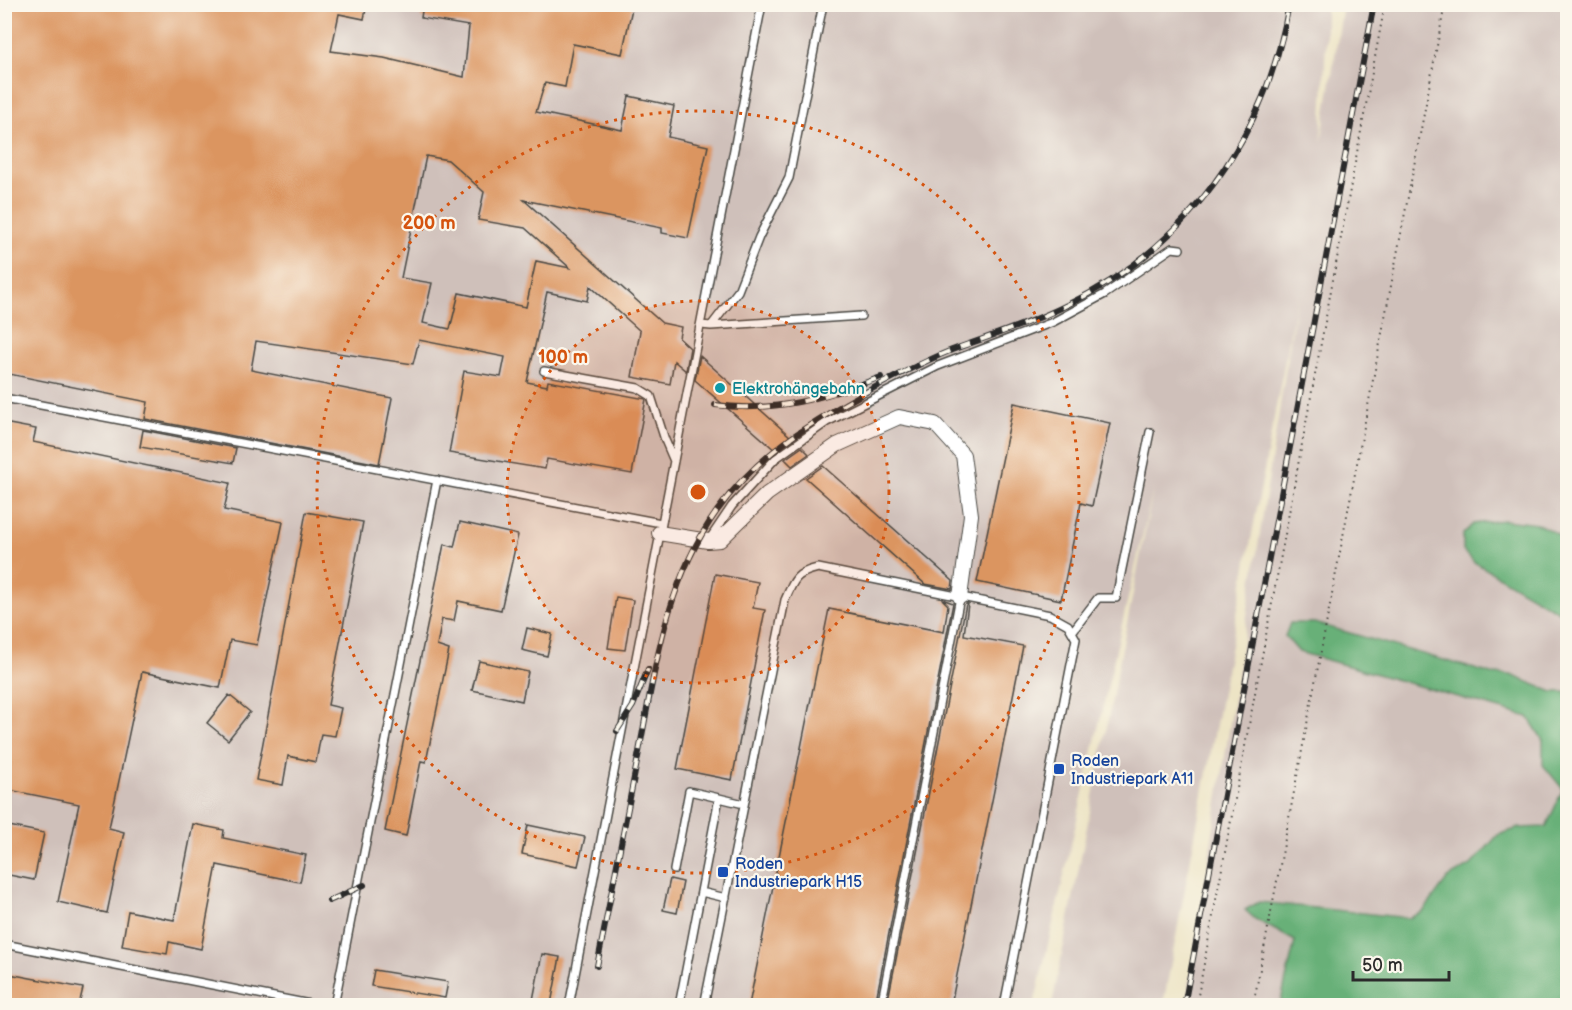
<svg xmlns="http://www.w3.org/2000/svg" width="1572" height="1010" font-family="'Balsamiq Sans',sans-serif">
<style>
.industrial{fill:#cfc0ba}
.forest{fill:#67b078;stroke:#496e52;stroke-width:1.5}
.building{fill:#db9560;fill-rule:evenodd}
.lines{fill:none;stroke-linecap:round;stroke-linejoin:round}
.service-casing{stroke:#484742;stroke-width:10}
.minor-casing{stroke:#484742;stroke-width:16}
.path{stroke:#484742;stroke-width:2;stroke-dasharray:1.5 4.5;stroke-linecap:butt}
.service{stroke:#fff;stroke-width:7}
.minor{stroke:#fff;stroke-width:14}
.rail-casing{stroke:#2b2b2b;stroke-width:6}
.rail{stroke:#fbf7ec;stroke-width:4;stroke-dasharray:11;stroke-linecap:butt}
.ring{fill:none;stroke:#d5540f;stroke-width:3;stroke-dasharray:3 6}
.culture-dot{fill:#0f9aa8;stroke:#fbf7ec;stroke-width:2}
.transit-dot{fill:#1a4fb4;stroke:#fbf7ec;stroke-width:2}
.labels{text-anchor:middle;stroke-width:4.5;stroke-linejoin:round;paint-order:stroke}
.culture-label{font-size:16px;fill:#0d838f;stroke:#fbf7ec;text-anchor:start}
.transit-label{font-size:16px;fill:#164399;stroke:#fbf7ec;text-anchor:start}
.centre{fill:#d5540f;stroke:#fbf7ec;stroke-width:3}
.ring-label{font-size:18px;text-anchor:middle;font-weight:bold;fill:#d5540f;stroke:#fbf7ec;stroke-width:4.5;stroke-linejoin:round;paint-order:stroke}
</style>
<rect width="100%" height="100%" fill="#fbf7ec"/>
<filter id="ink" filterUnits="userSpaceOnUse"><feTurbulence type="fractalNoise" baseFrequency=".0167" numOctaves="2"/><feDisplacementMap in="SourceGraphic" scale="12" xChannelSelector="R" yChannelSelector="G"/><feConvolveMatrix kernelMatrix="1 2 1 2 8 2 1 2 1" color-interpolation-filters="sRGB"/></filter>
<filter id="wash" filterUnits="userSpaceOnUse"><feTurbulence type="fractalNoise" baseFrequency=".008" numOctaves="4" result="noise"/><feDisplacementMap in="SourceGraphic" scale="24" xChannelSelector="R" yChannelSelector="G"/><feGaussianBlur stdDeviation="1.35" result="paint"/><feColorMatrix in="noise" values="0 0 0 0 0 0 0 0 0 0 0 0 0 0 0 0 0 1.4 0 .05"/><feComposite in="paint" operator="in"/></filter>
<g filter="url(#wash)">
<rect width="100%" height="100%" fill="#ede4c5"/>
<!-- industrial -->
<path class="industrial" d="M5 5H1326V39L1321 143 1343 5H1567V1005H1186L1298 291 1163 1005H1052L1154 486 1034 1005 5 1006Z"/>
<!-- forest -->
<path class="forest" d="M1504 520 1538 524 1567 539V617L1474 562 1463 550V534L1473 524Z
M1290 623H1315L1492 674 1511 675 1553 692H1567V1005H1280L1295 941 1255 919 1245 910 1259 902 1409 918 1423 912 1448 878 1471 865 1498 835 1519 828 1546 827 1563 789 1543 765V740L1528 717 1299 652 1285 636Z"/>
<g id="blocks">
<!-- building -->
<path class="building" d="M4 4H367L364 19 339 14 331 51 384 58 464 77 469 26 421 18 423 4H633L622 54 573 44 565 87 545 83 536 112 622 130 629 96 674 106 668 137 708 146 688 238 662 233V228L524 200 662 323 681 327 679 338 690 348 686 371 674 361 670 384 632 377 640 331 590 286 587 301 547 292 527 382 547 386 548 381 646 399 632 474 547 459 545 469 449 453 464 371 501 377 505 357 419 340 413 364 256 341 251 370 392 398 379 464 145 419 148 402 4 373ZM426 156 448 160 484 192 478 220 525 228 570 268 536 261 526 307 459 293 450 329 423 323 432 283 401 278Z
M700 356 793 439 776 451 695 380Z
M1014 403 1110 423 1092 506 1081 503 1061 600 977 582Z
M4 423 36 429 33 442 230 483 224 510 283 522 257 645 230 640 220 688 142 672 109 828 124 832 107 913 58 902 79 804 4 789Z
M143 430 236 448 233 463 140 447Z
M802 447 809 454 792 466 785 459Z
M823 466 953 581 952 589 925 584 806 478Z
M306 512 363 522 328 705 341 708 335 736 321 734 316 762 288 756 283 785 256 780Z
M460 522 518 535 501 610 458 601 454 621 442 619 437 646 449 650 426 762 421 761 406 836 385 831 444 544 454 547Z
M715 574 758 582 753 608 765 610 732 780 677 769Z
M616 597 633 600 625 650 608 648Z
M942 599 953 603 875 1005H749L829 609 944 632 948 605Z
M966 604H968L964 635 1023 646 951 1005H887Z
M527 628 552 634 547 656 522 650Z
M479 661 528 672 522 701 472 690Z
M229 695 250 712 228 740 207 723Z
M193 824 224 830 223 838 306 855 300 882 217 865 201 949 169 942 167 954 122 946 128 911 174 920Z
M4 825 44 833 34 880 4 874Z
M528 825 585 837 578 866 522 854Z
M670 879 683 882 677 913 663 910Z
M542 954 560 957 551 1004 533 1000Z
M374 970 448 982 445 998 371 986Z
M4 973 83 988 79 1005H4Z"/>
</g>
</g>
<g filter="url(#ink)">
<use href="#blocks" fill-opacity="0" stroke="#484742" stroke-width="1.5"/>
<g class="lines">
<defs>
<path id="service" d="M701 325 711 326 738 291 759 237 789 178 823 4
M711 326 861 316
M544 371 638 388 651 396 665 440 674 461
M4 398 661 523
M709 540 732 506 775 459 827 422 938 366 1053 322 1105 294 1172 248 1180 249
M1072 632 1098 598H1116L1150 432
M674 870 689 791 719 798
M701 892 726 898
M4 944 320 1006
M334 1006 437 480
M569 1006 762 4
M679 1006 719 798 744 804
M704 1006 785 600C794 579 796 573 818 568L1050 615 1068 625 1076 639 1004 1006
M881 1006 960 597"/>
<path id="minor" d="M659 533 708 541 720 540 767 494 837 445 899 417 935 424 963 455 971 515 960 597"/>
</defs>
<!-- service casing -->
<use href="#service" class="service-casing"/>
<!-- minor casing -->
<use href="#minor" class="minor-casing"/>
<!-- path -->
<path class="path" d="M1196 1006 1385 4
M1253 1006 1445 4"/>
<!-- service -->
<use href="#service" class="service"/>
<!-- minor -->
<use href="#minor" class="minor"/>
<defs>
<path id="rail" d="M715 405C776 413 824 398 881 377
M617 731 633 706 648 669
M329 901 364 885
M597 966C611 895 625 823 639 752 655 668 666 582 717 511 756 456 808 424 866 392 894 377 922 362 952 350 990 336 1029 324 1065 306 1187 248 1267 136 1289 4
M1184 1006 1374 4"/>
</defs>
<!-- rail casing -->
<use href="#rail" class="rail-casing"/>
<!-- rail -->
<use href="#rail" class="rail"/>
</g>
</g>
<!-- distance rings -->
<circle cx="698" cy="492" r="191" fill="#d5540f" fill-opacity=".12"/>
<g class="ring">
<circle cx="698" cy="492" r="191"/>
<circle cx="698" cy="492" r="381"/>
</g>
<!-- markers -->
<circle class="culture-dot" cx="720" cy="388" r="6"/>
<g class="transit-dot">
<rect x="1053" y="763" width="12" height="12" rx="3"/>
<rect x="717" y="866" width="12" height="12" rx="3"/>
</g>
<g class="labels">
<!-- culture labels -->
<g class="culture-label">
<text x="732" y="394">Elektrohängebahn</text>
</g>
<!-- transit labels -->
<g class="transit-label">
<text x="1071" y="766">Roden<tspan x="1071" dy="18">Industriepark A11</tspan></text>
<text x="735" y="869">Roden<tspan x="735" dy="18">Industriepark H15</tspan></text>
</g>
</g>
<circle cx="698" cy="492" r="9" class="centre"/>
<g class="ring-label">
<text x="429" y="229">200 m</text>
<text x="563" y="363">100 m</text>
</g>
<!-- margin -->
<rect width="1572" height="1010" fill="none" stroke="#fbf7ec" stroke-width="24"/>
<!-- scale -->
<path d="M1353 971v9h96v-9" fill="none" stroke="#2b2b2b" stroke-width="3"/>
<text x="1362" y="971" font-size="18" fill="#2b2b2b" stroke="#fbf7ec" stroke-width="4.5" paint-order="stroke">50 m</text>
</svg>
